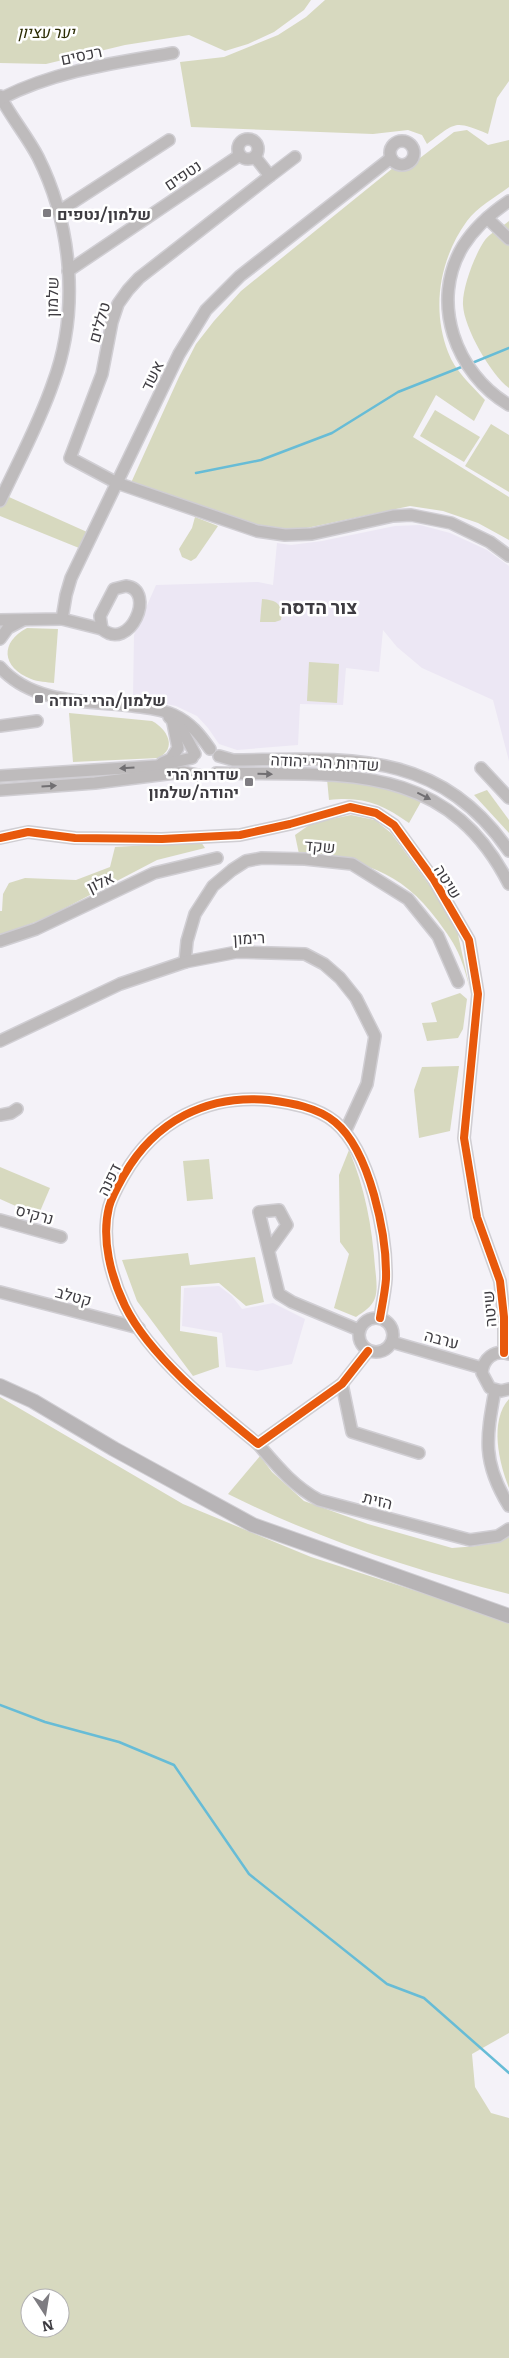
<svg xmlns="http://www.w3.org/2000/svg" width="509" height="2358" viewBox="0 0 509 2358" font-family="Literata,Heebo,serif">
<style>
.education{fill:#ece7f4}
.green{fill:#d7d9bf;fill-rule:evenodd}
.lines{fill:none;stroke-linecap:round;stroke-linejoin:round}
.stream{stroke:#67bcd6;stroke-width:2.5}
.minor-casing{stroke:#d0ced3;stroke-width:14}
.major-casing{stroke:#d0ced3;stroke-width:16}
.minor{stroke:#bebbbc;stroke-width:11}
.major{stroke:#b7b4b6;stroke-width:14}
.cycleway-casing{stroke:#fff;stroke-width:11}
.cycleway{stroke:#e8590c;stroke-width:8}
.oneway{fill:#716f72}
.poi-dot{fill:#7e7c81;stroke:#fff;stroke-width:2}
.labels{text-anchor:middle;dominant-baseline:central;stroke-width:5;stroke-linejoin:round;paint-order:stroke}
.park-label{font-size:16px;font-style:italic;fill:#2d2e06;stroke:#fff}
.street-label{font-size:16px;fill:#3e3c41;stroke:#fff}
.poi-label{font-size:16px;font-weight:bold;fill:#3e3c41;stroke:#fff;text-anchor:start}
.quarter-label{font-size:19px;font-weight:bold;fill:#3e3c41;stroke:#fff}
</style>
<rect width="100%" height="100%" fill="#f4f2f8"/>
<!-- education -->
<g class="education">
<path d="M 420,525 L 450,533 L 487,550 L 509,566 L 509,761 L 493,700 L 422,668 L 397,647 L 383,630 L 379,672 L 346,668 L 343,705 L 300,704 L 298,745 L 237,750 L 219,744 L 208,728 L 197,716 L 176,706 L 133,697 L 134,635 L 156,585 L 258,582 L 273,585 L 277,543 L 291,545 L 322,541 L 395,526 Z"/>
<path d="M 219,1286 L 232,1296 L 242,1309 L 273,1303 L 305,1319 L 292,1364 L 257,1371 L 226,1367 L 222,1333 L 182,1326 L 184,1288 Z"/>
</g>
<!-- green -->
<g class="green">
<path d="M 0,0 L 311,0 L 304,10 L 274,32 L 248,44 L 225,51 L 189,35 L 125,45 L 46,64 L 0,63 Z"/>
<path d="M 325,0 L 509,0 L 509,81 L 497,98 L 488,134 C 453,120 457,122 427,144 L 422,135 L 408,130 L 373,134 L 191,127 L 180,62 L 224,57 L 278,35 L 306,17 Z"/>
<path d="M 467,130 L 488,145 L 509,140 L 509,187 C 496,197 477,207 467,221 C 440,258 431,308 448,352 C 455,371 471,385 485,400 L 474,421 L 436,395 L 413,437 L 509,497 L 509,540 L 478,523 L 443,511 L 410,506 L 302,529 L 255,528 L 130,485 L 179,377 L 196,344 L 214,321 L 241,291 L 393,168 L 403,171 L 454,132 Z"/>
<path d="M 509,221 L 509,388 C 491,375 464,328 463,305 C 462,288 475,254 485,240 C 490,233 502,227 509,221 Z"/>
<path d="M 435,410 L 480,437 L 464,462 L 420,436 Z"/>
<path d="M 491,424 L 509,435 L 509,492 L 465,466 Z"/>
<path d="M 0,493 L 87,532 L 79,548 L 0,516 Z"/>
<path d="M 195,517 L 218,526 L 196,558 L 191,561 L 182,557 L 179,549 L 192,528 Z"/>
<path d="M 262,599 C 276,600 284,604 281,620 L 275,622 L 260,622 Z"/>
<path d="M 27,628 L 58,629 L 54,683 C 47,682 38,682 31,679 C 1,667 0,642 27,628 Z"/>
<path d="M 309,662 L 339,664 L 337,703 L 307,701 Z"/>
<path d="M 69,713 L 152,721 C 167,729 178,748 158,758 L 73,762 Z"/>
<path d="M 327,779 L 364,781 L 422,800 L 409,823 C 382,804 363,796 329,800 Z"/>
<path d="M 487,790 L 509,820 L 509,833 L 474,795 Z"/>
<path d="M 351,815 L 375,820 L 391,833 L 447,909 L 457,930 L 471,994 C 468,982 465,969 460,957 C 455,944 446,932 438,921 C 401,870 359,859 299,854 L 295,835 L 312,823 Z"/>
<path d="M 201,842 L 205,848 L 157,860 L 46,918 L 0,935 L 0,911 L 2,911 L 3,894 L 9,883 L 25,878 L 76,880 L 110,867 L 115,847 Z"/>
<path d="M 460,993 L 467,999 L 463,1029 L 458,1038 L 427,1041 L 422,1023 L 437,1022 L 431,1003 Z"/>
<path d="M 459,1066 L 450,1131 L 419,1138 L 414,1090 L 422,1067 Z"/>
<path d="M 349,1150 C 365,1188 372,1226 375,1267 C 376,1276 378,1290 375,1298 C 372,1307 363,1312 356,1317 L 334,1308 L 349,1254 L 340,1242 L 339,1175 Z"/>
<path d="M 209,1159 L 213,1199 L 187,1201 L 183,1161 Z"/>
<path d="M 0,1167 L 50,1188 L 38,1216 L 0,1199 Z"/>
<path d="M 188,1253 L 190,1265 L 255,1257 L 264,1302 L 246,1306 L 219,1283 L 181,1286 L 180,1331 L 217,1337 L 219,1367 L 193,1376 L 137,1301 L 122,1260 Z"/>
<path d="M 0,1397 L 183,1504 L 311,1557 L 509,1621 L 509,2033 L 472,2054 L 475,2087 L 491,2113 L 509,2118 L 509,2358 L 0,2358 ZM 30,2298 L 60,2298 L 60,2328 L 30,2328 Z"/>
<path d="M 509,1399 L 509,1488 C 499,1463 489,1421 509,1399 Z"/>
<path d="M 260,1456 L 272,1472 L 304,1501 L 368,1524 L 452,1548 L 477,1546 L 509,1537 L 509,1594 C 413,1570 316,1538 228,1494 Z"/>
</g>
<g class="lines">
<!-- stream -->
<g class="stream">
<path d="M 472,363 L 509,348"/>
<path d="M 196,473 L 261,460 L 332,433 L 398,392 L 464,366"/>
<path d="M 0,1705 L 45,1722 L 119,1742 L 174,1765 L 249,1874 L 387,1984 L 424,1998 L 509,2073"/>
</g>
<defs>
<g id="minor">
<path d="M 0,96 C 11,117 27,136 38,157 C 72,225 80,311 53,383 C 39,424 18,462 0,501"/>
<path d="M 0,99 C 54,71 114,63 173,53"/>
<circle cx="248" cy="149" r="10"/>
<circle cx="402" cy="153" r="12"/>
<path d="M 255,157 L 270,176 L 139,278 L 128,290 L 118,304 L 112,322 L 102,374 L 70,458 L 117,483 L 257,531 L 285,535 L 312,534 L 393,516 L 411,515 L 451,523 L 490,542 L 509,556"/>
<path d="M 270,176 L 295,157"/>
<path d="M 509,201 C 491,213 475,227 463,246 C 429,302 456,374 509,405"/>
<path d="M 58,212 L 169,140"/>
<path d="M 487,218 L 509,239"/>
<path d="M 68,271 L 240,155"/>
<path d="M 126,586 C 157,590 130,653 102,629 L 100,616 L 114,589 Z"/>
<path d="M 62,619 L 102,629"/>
<path d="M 0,620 L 62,619 L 66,595 L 71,578 L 179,354 L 206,310 L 240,276 L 391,158"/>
<path d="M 0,639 L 8,628 L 23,620"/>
<path d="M 0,667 C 32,704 89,701 133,706 C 146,708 162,709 174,715 C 191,723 200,735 210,749"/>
<path d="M 169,717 L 181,728 L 195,754"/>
<path d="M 0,726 L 37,721"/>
<path d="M 219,756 L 233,760 C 345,759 437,747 509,851"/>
<path d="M 162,763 L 171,759 L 178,748 L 173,723"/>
<path d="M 481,768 L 509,798"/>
<path d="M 216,773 C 336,776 445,758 509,884"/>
<path d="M 0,776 L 157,766 L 192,758"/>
<path d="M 0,790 L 95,783 L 183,772 L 198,775"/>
<path d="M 0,838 L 28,832 L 75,838 L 162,839 L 240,835 L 290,824 L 350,807 L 376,813 L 394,825 L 434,880 L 469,940 L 478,994 L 464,1138 L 477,1217 L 500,1281 L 504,1317 L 504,1353"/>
<path d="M 0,941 L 36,929 L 154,873 L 217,858"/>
<path d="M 185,962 L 187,941 L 195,914 L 213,886 L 232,870 L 246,861 L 262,858 L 305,859 L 352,864 L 408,899 L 438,936 L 458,982"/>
<path d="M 0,1041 L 120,984 L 185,962 L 237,952 L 305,954 L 324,964 L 340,978 L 356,998 L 375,1036 L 367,1084 L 345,1132"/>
<path d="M 0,1115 L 11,1113 L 17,1109"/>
<path d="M 0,1220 L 61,1237"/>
<path d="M 269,1250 L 287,1225 L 279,1210 L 259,1212 L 279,1294 L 292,1302 L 359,1330"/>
<path d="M 0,1292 L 139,1328"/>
<circle cx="376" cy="1335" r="17"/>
<path d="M 392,1342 L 482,1368"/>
<path d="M 368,1351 L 342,1384 L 258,1444 C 215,1409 150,1357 125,1306 C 111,1277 101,1239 109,1207 C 112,1196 119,1184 124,1175 C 155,1121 207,1094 269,1100 C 291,1103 317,1107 335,1122 C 370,1151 387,1235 386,1279 C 385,1292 382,1306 380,1318"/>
<path d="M 509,1354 C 494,1349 483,1359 482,1373 L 490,1388 L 501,1391 L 509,1389"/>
<path d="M 342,1384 L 352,1432 L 419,1453"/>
<path d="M 495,1390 C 486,1439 482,1462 509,1506"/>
<path d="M 258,1444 C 277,1466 293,1486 319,1500 L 470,1540 L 498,1536 L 509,1529"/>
</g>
<path id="major" d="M 0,1386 L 33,1401 L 114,1449 L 253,1525 L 509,1616"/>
</defs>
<!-- minor casing -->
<use href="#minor" class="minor-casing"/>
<!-- major casing -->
<use href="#major" class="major-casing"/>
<!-- minor -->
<use href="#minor" class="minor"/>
<!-- major -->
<use href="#major" class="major"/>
<defs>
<g id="cycleway">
<path d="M 0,838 L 28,832 L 75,838 L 162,839 L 240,835 L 290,824 L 350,807 L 376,813 L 394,825 L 434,880 L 469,940 L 478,994 L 464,1138 L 477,1217 L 500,1281 L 504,1317 L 504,1353"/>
<path d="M 368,1351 L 342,1384 L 258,1444 C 215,1409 150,1357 125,1306 C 111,1277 101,1239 109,1207 C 112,1196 119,1184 124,1175 C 155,1121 207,1094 269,1100 C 291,1103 317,1107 335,1122 C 370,1151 387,1235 386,1279 C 385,1292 382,1306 380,1318"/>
</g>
</defs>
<!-- cycleway casing -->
<use href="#cycleway" class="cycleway-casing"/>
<!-- cycleway -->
<use href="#cycleway" class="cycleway"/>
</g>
<!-- one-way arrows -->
<defs><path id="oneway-solid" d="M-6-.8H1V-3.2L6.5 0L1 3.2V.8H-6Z" transform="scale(1.25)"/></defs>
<g class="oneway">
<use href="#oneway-solid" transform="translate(127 768) rotate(176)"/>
<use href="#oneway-solid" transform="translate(265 774) rotate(2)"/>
<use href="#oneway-solid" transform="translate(49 786) rotate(-4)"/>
<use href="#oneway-solid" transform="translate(424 796) rotate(27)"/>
</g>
<!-- markers -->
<g class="poi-dot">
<rect x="42" y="208" width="10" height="10" rx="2.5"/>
<rect x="34" y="694" width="10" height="10" rx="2.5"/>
<rect x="244" y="777" width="10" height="10" rx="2.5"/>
</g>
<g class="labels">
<!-- park labels -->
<g class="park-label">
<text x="46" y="31">יער עציון</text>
</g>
<!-- street labels -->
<g class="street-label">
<text transform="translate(81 54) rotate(-12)">רכסים</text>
<text transform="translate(182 174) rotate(-34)">נטפים</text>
<text transform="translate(51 297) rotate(-89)">שלמון</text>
<text transform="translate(98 322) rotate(-74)">טללים</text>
<text transform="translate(151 375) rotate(-64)">אשד</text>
<text transform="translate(325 761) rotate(3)">שדרות הרי יהודה</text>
<text transform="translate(320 845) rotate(5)">שקד</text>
<text transform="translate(100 881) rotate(-25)">אלון</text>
<text transform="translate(449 881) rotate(58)">שיטה</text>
<text transform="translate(249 937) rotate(-3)">רימון</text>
<text transform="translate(108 1179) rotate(-64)">דפנה</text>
<text transform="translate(35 1213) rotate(15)">נרקיס</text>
<text transform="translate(74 1295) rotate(15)">קטלב</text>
<text transform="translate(488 1309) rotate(-95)">שיטה</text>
<text transform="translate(442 1338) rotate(15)">ערבה</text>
<text transform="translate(378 1499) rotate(14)">הזית</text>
</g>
<!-- poi labels -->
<g class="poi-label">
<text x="57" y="213">שלמון/נטפים</text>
<text x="49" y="699">שלמון/הרי יהודה</text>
<text x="239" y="773" text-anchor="end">שדרות הרי<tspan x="239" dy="18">יהודה/שלמון</tspan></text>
</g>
<!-- quarter labels -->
<g class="quarter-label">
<text x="319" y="606">צור הדסה</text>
</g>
</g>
<!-- north arrow -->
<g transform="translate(45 2313) rotate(168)"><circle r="24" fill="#ffffff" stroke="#b2b1b3"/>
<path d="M0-4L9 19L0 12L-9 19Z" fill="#7e7c81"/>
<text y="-8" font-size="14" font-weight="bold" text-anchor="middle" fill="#3e3c41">N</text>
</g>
</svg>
